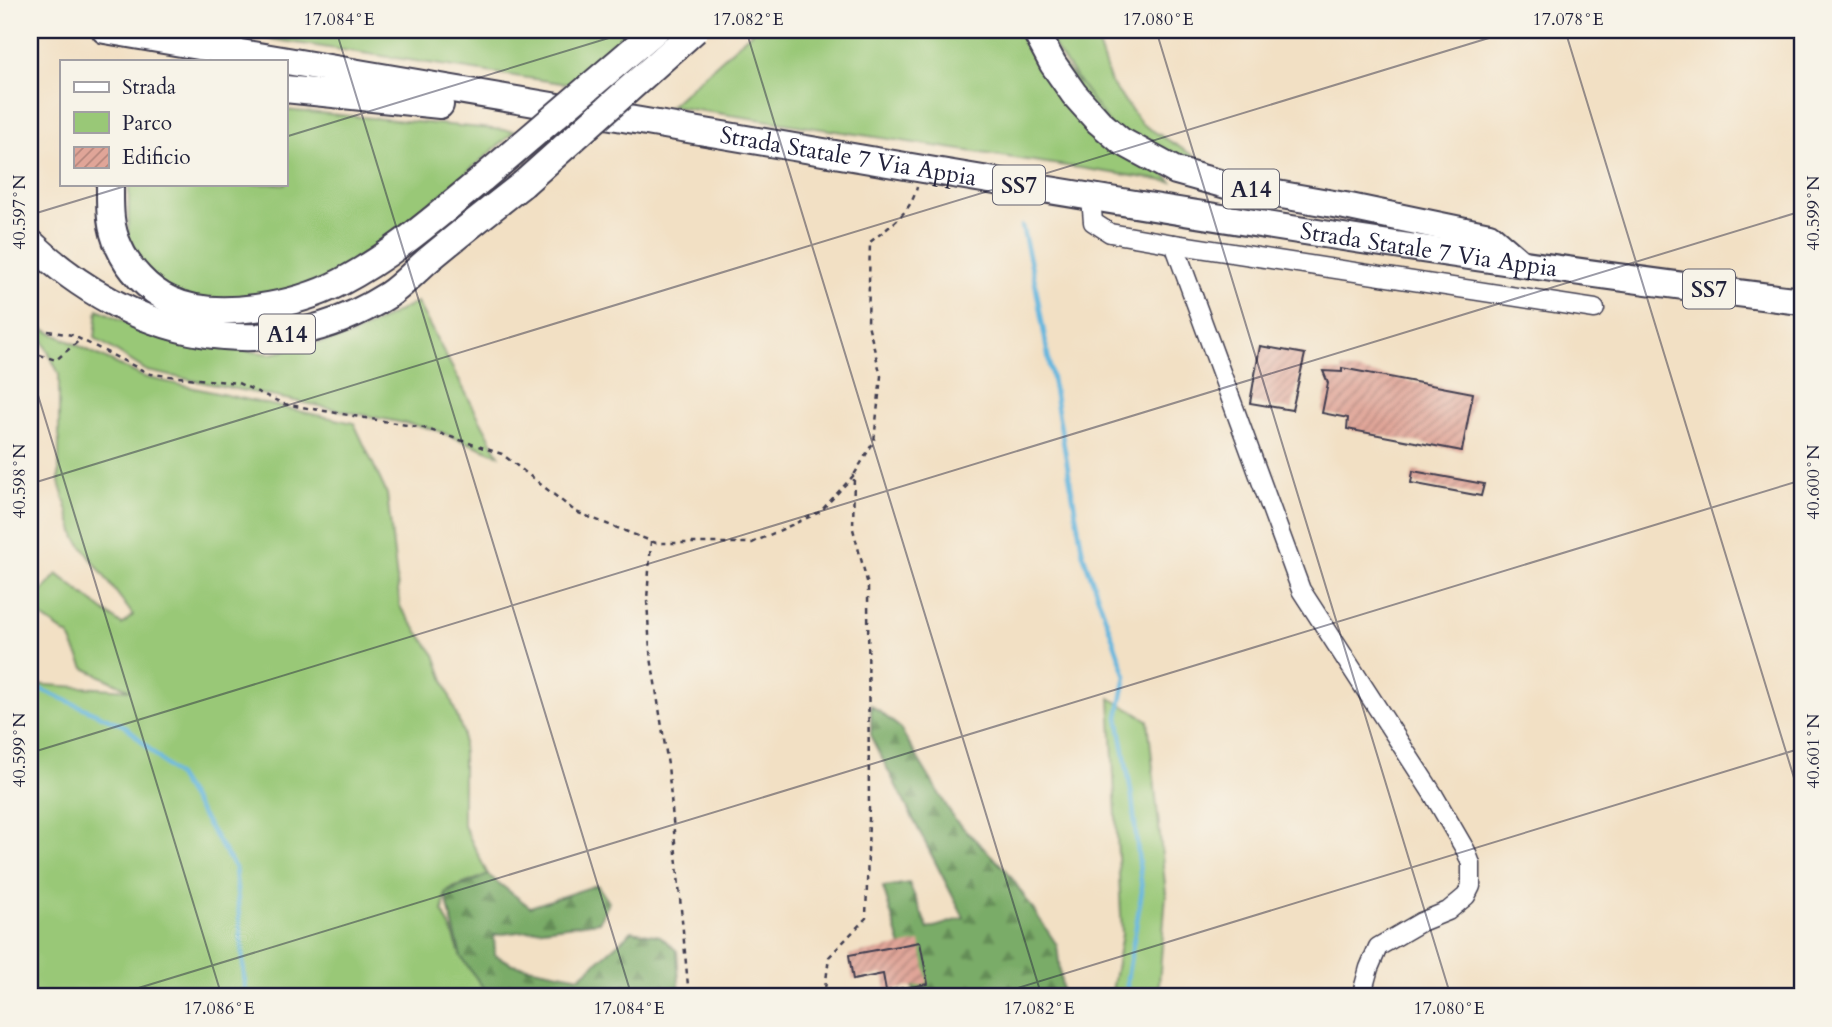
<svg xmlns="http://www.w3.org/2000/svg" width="1832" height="1027" viewBox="0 0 1832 1027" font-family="Cardo,serif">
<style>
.green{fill:#99c877;stroke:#5e7559;stroke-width:2}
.forest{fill:url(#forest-firs);stroke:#4e6752;stroke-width:2}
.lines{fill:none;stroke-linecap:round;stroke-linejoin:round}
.stream{stroke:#63b6de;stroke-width:4.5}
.building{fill:url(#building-hatch)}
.minor-casing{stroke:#413e50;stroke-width:21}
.highway-casing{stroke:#413e50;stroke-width:30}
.path{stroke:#413e50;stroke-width:2.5;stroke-dasharray:5 5;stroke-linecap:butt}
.minor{stroke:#fff;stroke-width:18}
.highway{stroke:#fff;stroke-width:26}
.highway-bridge-casing{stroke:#413e50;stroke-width:30;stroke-linecap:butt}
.highway-bridge{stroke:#fff;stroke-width:26}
.ticks{fill:none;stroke:#22223b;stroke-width:2;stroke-opacity:0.45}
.labels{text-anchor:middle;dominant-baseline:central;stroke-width:6;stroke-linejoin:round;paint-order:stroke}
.shield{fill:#f7f3e8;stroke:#62616f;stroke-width:2}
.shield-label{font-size:23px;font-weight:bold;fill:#22223b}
.street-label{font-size:24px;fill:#22223b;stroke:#f7f3e8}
.neatline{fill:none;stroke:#22223b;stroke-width:2.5}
.ticks-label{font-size:18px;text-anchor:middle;fill:#22223b}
</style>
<defs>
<pattern id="forest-firs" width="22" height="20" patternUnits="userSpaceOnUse" patternTransform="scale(1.75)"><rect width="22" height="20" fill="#7aac68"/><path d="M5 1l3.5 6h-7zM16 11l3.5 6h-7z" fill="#648c57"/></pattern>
<pattern id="building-hatch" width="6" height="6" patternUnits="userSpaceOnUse" patternTransform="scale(1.75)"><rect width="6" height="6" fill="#e0a598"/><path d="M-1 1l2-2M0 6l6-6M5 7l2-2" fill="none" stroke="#b5867d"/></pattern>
</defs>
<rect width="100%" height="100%" fill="#f7f3e8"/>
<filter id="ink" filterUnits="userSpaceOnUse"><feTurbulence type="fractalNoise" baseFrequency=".0143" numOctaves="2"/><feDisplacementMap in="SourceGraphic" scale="14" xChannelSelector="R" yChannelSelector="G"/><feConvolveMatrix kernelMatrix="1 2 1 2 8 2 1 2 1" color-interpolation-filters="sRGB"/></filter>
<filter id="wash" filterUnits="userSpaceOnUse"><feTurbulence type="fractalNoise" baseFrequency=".00686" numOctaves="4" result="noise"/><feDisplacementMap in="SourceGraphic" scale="28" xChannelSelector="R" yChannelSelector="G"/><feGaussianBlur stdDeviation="1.57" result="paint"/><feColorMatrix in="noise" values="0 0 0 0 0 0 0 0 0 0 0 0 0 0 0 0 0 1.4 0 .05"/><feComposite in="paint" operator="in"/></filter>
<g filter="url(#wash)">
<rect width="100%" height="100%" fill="#f2e0c4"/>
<!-- green -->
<g class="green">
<path d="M 210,30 L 638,30 L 574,85 Z"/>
<path d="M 754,30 L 1029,30 L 1172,182 L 670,106 Z"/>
<path d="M 1042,30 L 1093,30 L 1111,83 L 1142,124 L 1202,161 L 1209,181 L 1120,139 Z"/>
<path d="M 285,110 L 515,131 L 376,251 L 319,287 L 234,312 L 179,302 L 138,266 L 128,243 L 129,184 L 285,184 Z"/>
<path d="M 417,302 L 499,455 L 433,429 L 147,371 L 95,338 L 98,309 L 163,339 L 270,354 L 350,336 Z"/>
<path d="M 35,325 L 144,377 L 354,423 L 387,494 L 400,607 L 435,655 L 463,733 L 463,824 L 488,875 L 450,889 L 445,893 L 443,912 L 452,931 L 461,957 L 490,997 L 30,997 L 30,684 L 130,690 L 84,668 L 69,636 L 30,609 L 30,606 L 57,574 L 122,625 L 133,615 L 76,538 L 59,482 L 59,374 Z"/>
<path d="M 1110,698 L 1148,720 L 1166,894 L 1158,997 L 1111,997 L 1122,934 Z"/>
</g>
<!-- forest -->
<g class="forest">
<path d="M 871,705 L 899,727 L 955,820 L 1007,871 L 1057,945 L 1063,997 L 916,997 L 883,887 L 909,883 L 928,929 L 964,918 L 871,737 Z"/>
<path d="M 488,875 L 530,907 L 597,885 L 609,902 L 599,922 L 494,935 L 495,955 L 512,964 L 580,977 L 632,931 L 660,936 L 677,951 L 680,997 L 490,997 L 461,957 L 445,893 Z"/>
</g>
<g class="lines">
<!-- stream -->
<g class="stream">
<path d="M 1022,226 L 1035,282 L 1083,554 L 1126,676 L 1118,717 L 1132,797 L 1142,891 L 1127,979 L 1127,997"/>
<path d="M 30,675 L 40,689 L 127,727 L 177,776 L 235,868 L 246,997"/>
</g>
</g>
<g id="blocks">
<!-- building -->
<g class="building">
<path d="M 1260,346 L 1305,354 L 1292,410 L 1250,403 Z"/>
<path d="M 1342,368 L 1473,393 L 1462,451 L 1347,429 L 1348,418 L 1322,413 L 1328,383 L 1323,371 L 1342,372 Z"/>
<path d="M 1413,471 L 1484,484 L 1481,496 L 1411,483 Z"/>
<path d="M 920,942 L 928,984 L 886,991 L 883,974 L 853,980 L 849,955 Z"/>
</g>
</g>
</g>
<g filter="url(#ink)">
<use href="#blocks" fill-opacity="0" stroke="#413e50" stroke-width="2"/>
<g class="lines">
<defs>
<g id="minor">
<path d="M 1091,198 L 1093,222 L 1110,233 L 1174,244 L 1301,590 L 1433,794 L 1466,851 L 1471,864 L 1471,886 L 1466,896 L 1448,911 L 1421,922 L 1378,947 L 1369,968 L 1361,997"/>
<path d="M 1174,244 L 1595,309"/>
</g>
<g id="highway">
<path id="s1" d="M 105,30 C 377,77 650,122 923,169 C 1215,218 1508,265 1802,301"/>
<path d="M 1035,30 L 1053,64 L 1074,94 L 1099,122 L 1121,141 L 1176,171 L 1230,186 L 1345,206 L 1489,236 L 1519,262"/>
<path d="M 285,89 L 440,105"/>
<path d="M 110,184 C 110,205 109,227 119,247 C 128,268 148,290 170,300 C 216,322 297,305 341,282 C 393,255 438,215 483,178"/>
<path d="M 30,242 C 129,337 267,372 388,295 C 402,286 415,271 428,260 C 459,234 491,209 523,184"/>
</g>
</defs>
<!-- minor casing -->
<use href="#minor" class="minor-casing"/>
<!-- highway casing -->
<use href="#highway" class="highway-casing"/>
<!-- path -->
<g class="path">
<path d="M 48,331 L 72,335 L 150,374 L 238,383 L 284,404 L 424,428 L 502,454 L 576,512 L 656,543 L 752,543 L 820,512 L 854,475"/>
<path d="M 30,352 L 56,360 L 81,339"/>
<path d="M 651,541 L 647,600 L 650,651 L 668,765 L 689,997"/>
<path d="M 824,997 L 829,957 L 866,918 L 869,819 L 868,585 L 853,529 L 854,475 L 874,441 L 881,376 L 868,324 L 870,242 C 889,227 911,213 917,187"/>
</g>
<!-- minor -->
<use href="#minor" class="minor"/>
<!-- highway -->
<use href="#highway" class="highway"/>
<defs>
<g id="highway-bridge">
<path d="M 483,178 L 656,30"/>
<path d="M 523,184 L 695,30"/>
</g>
</defs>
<!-- highway-bridge casing -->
<use href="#highway-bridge" class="highway-bridge-casing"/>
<!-- highway-bridge -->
<use href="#highway-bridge" class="highway-bridge"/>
</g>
</g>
<!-- ticks -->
<path class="ticks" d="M 336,30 L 632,997M 746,30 L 1042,997M 1156,30 L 1451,997M 1565,30 L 1802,804M 285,137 L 635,30M 30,215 L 132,184M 30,369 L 222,997M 30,484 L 1515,30M 30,753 L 1802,211M 109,997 L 1802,480M 988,997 L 1802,748"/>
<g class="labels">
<!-- shield labels -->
<g class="shield">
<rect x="993" y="165.5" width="52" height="39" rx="5"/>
<rect x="1223" y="169.5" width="56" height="39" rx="5"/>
<rect x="1683" y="269.5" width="52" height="39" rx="5"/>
<rect x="259" y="314.5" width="56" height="39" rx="5"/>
</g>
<g class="shield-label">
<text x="1019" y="185">SS7</text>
<text x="1251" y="189">A14</text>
<text x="1709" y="289">SS7</text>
<text x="287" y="334">A14</text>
</g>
<!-- street labels -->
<g class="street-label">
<text stroke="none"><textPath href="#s1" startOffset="754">Strada Statale 7 Via Appia</textPath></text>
<text stroke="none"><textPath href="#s1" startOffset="1342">Strada Statale 7 Via Appia</textPath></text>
</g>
</g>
<!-- margin -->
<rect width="1832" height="1027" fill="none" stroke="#f7f3e8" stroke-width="77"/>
<!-- legend -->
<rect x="60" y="60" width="228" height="126" fill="#f7f3e8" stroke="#a29fa3" stroke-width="2"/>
<rect x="74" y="82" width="35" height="10" fill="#ffffff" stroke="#a29fa3" stroke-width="2"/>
<text x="122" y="94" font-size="21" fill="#22223b">Strada</text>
<rect x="74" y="112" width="35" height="21" fill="#99c877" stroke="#a29fa3" stroke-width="2"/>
<text x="122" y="130" font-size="21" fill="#22223b">Parco</text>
<rect x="74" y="147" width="35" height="21" fill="url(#building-hatch)" stroke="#a29fa3" stroke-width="2"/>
<text x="122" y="164" font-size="21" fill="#22223b">Edificio</text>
<rect x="38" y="38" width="1756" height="950" class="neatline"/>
<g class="ticks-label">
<text x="339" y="25">17.084°E</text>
<text x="748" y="25">17.082°E</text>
<text x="1158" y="25">17.080°E</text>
<text x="1568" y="25">17.078°E</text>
<text transform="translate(19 212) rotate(-90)" y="6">40.597°N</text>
<text transform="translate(1813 213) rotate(-90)" y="6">40.599°N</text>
<text transform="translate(19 481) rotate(-90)" y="6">40.598°N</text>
<text transform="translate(1813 482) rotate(-90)" y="6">40.600°N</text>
<text transform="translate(19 750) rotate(-90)" y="6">40.599°N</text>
<text transform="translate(1813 751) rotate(-90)" y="6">40.601°N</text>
<text x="219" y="1014">17.086°E</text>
<text x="629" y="1014">17.084°E</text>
<text x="1039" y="1014">17.082°E</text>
<text x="1449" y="1014">17.080°E</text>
</g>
</svg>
